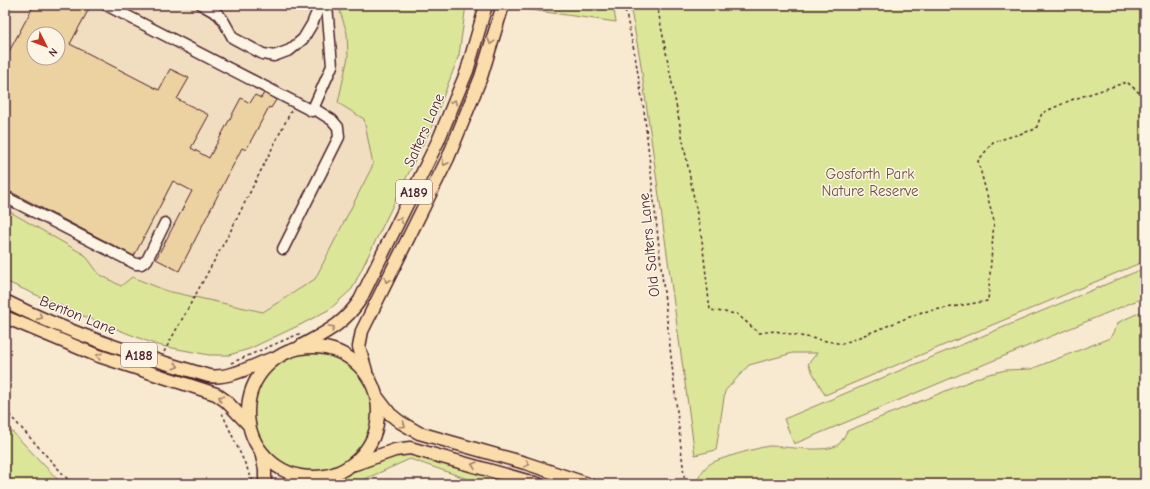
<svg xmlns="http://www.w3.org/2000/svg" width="1150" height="489" viewBox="0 0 1150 489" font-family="'Comic Neue',sans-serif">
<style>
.built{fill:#f1dec0;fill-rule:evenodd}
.green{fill:#dbe699;stroke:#928262}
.building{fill:#ecd1a1;stroke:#4a1f2b;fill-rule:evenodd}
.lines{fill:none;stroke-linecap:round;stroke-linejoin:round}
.minor-casing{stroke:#4a1f2b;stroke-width:13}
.major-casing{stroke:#4a1f2b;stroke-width:15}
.path{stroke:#4a1f2b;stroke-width:1.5;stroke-dasharray:3 3;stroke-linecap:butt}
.minor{stroke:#fcf5e5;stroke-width:10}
.major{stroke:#fbddab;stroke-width:12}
.oneway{stroke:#a27e6b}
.labels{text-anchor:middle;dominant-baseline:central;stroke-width:3;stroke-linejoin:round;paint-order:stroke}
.shield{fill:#fcf5e5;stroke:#7f5f63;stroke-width:1}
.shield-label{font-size:14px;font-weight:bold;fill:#4a1f2b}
.street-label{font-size:15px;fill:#4a1f2b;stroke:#fcf5e5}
.park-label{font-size:15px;fill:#6e5146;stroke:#fcf5e5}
</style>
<rect width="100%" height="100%" fill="#f7ead1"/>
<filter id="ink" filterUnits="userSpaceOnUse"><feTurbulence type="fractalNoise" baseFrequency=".025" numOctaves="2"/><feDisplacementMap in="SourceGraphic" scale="8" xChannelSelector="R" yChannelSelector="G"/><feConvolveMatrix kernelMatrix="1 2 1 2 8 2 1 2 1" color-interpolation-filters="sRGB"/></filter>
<g filter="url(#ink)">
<!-- built -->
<path class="built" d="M 5,5 L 338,5 L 347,33 L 348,57 L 338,103 L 364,119 L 373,165 L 314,279 L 263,312 L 167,291 L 132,277 L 121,286 L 99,274 L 85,255 L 5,209 ZM 34,34 L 58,34 L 58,58 L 34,58 Z"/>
<!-- green -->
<g class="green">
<path d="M 338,5 L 466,5 L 459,55 L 431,129 L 415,160 L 352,289 L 330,309 L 302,324 L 249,349 L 229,355 L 209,355 L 157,345 L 81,315 L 5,281 L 5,209 L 85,255 L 99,274 L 121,286 L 132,277 L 167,291 L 263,312 L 315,279 L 373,165 L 364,119 L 338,103 L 348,57 L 347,33 Z"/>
<path d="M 525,5 L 613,5 L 616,22 L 524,9 Z"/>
<path d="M 630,5 L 1145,5 L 1145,261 L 825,395 L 808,364 L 817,353 L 793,353 L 749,365 L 725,391 L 716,450 L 695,455 L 640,59 Z"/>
<path d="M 1145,268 L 1145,297 L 794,444 L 784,419 Z"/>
<path d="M 1145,310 L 1145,484 L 696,484 C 699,477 703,468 710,464 C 716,459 761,447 769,446 C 784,446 828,454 839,444 C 842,441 845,435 847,431 L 985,375 L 1006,370 L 1031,369 L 1110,338 L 1119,322 Z"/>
<circle cx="313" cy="412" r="60"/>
<path d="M 5,424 L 62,484 L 5,484 Z"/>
<path d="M 413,452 L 515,484 L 482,484 L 410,459 L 354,484 L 326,484 L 386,457 Z"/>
</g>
<!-- building -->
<path class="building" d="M 34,5 L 91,5 L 70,44 L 159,90 L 170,69 L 189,78 L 177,99 L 209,115 L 191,148 L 209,158 L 241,98 L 250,103 L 255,95 L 261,98 L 264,93 L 276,100 L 271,108 L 269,107 L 246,150 L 242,148 L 179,271 L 156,259 L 192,191 L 173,181 L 134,256 L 5,189 L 5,59 ZM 34,34 L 58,34 L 58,58 L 34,58 Z"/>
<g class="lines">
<defs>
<g id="minor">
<path d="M 106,5 L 312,111 L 332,66 L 327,5"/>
<path d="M 202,5 L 218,14 L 223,20 L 233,38 L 263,54 L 274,56 L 290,50 L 303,39 L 312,24 L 320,5"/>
<path d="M 5,197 L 136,264 L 141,264 L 147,260 L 165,223"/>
<path d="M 283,249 L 339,137 L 338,127 L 332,120 L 313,108"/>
</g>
<g id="major">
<path d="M 5,301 C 70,334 140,356 209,376 C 230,379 252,366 271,359"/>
<path d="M 5,317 L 96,355 L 216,394 L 226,401 L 249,425"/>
<path d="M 301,346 C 326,332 343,325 360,300 L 438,141 L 467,71 L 486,5"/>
<circle cx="313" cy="412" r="65"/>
<path d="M 366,371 L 359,347 L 362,331 L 448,158 L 481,77 L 503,5"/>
<path d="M 377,397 L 390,414 L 400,422 L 419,433 L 525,463 L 588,484"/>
<path d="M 261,452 L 265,469 L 265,484"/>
<path d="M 355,464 L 395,450 L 410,448 L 538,484"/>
</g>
</defs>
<!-- minor casing -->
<use href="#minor" class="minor-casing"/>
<!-- major casing -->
<use href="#major" class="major-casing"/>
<!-- path -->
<g class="path">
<path d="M 624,5 L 634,50 L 644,110 L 685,484"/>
<path d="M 657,5 L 702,240 L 710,310 L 737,314 L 759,333 L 775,331 L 842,344 L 922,312 L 988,301 L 994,221 L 978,161 L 993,142 L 1036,129 L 1042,113 L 1071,100 L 1127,82 L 1145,98"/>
<path d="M 164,352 L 230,232 L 291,111"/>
<path d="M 231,363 L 301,333"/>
<path d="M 5,410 L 72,484"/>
<path d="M 222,413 L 252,479 L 253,484"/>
</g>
<!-- minor -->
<use href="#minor" class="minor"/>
<!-- major -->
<use href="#major" class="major"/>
</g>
<!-- one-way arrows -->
<defs><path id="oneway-chevron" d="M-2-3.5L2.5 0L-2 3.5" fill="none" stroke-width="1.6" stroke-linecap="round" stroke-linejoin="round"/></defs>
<g class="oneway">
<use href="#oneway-chevron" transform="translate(491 42) rotate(107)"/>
<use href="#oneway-chevron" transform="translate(454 102) rotate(-68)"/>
<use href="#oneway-chevron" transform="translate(445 163) rotate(116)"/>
<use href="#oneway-chevron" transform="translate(400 220) rotate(-64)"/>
<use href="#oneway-chevron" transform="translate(387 280) rotate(116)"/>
<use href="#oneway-chevron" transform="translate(40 317) rotate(24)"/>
<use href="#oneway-chevron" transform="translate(332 328) rotate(-31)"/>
<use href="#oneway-chevron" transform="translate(99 356) rotate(-161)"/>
<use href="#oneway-chevron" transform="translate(176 366) rotate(16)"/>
<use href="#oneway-chevron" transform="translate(221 398) rotate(-146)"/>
<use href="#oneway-chevron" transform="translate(403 425) rotate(35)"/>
<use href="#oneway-chevron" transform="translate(527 464) rotate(17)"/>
<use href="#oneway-chevron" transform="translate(474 465) rotate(-164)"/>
</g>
</g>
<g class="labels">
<!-- shield labels -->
<g class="shield">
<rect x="396" y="180" width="36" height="24" rx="3"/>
<rect x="121" y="343" width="36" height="24" rx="3"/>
</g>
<g class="shield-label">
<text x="414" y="192">A189</text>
<text x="139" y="355">A188</text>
</g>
<!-- street labels -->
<g class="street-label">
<text transform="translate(424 130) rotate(-66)">Salters Lane</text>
<text transform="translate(649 245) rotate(-96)">Old Salters Lane</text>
<text transform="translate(78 315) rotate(22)">Benton Lane</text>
</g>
<!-- park labels -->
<g class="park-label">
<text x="870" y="174">Gosforth Park<tspan x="870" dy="17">Nature Reserve</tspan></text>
</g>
</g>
<!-- margin -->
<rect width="1150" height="489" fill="none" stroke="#fcf5e5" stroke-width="20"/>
<rect x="10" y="10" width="1130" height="469" fill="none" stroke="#4a1f2b" stroke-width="1.5" filter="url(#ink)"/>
<!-- north arrow -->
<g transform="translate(46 46) rotate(132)"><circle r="19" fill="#fcf5e5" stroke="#b59f9b"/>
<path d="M0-3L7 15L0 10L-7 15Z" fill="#c8321e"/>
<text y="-6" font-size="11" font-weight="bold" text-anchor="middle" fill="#4a1f2b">N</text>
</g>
</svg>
